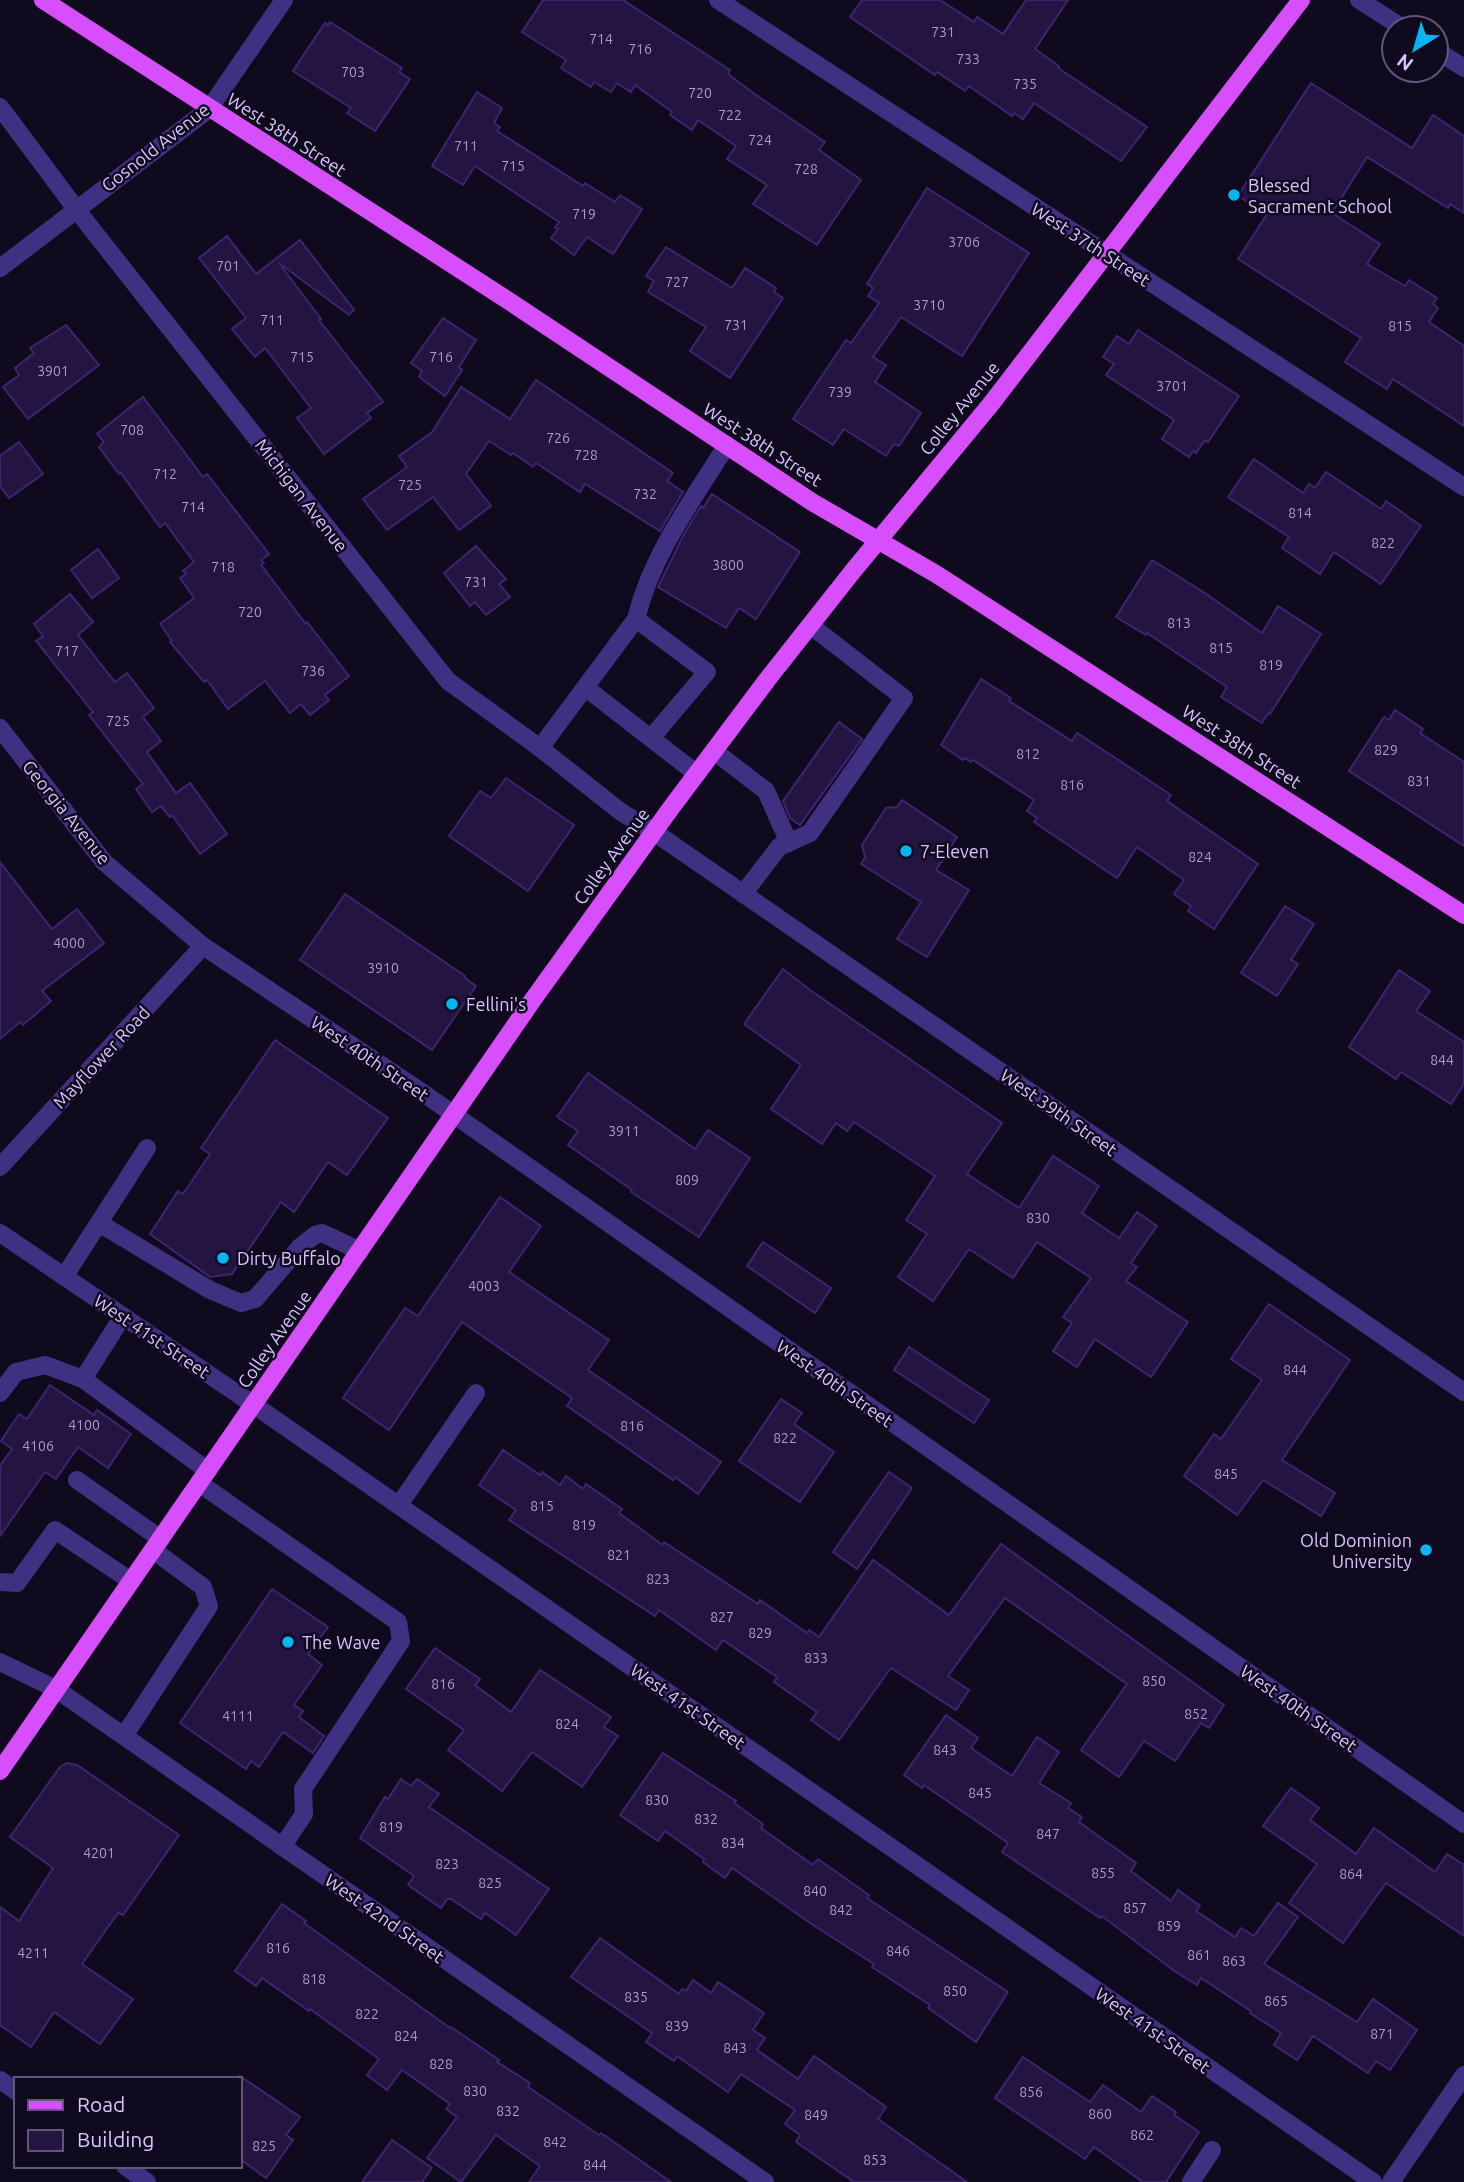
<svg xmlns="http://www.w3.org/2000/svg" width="1464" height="2182" viewBox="0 0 1464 2182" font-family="Ubuntu,sans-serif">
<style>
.building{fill:#241441;stroke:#3e246f;stroke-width:2}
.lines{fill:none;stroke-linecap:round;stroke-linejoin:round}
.minor{stroke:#403082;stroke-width:18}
.major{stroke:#d74eff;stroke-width:18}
.poi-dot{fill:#00b6f2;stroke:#100a1e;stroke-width:2.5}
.labels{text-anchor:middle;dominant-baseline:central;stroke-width:5;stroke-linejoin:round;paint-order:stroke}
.number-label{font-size:14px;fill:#aa9ad0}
.street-label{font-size:18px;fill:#d6c7ff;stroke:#100a1e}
.poi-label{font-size:18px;fill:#d6c7ff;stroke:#100a1e;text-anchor:start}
</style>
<rect width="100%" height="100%" fill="#100a1e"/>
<!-- building -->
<g class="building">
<path d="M 543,0 L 623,0 L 730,70 L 728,74 L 756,95 L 825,142 L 819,150 L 861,180 L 817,245 L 753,204 L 767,185 L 727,159 L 736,146 L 698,120 L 692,130 L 670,115 L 672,112 L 635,85 L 631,92 L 617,83 L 611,92 L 594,82 L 591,87 L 561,68 L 566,60 L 522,32 Z"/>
<path d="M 862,0 L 940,0 L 974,22 L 977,17 L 1003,34 L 1026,0 L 1068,0 L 1035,49 L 1059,66 L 1058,68 L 1147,127 L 1121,161 L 1034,103 L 1023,119 L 1014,113 L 1012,116 L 969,86 L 965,91 L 937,72 L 935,75 L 850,17 Z"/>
<path d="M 330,22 L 402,68 L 399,72 L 410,79 L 375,131 L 347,113 L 351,108 L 293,71 L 325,23 L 328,25 Z"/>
<path d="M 1311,83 L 1412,148 L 1433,115 L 1464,136 L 1464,213 L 1450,204 L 1448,208 L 1367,157 L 1332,213 L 1380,244 L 1367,264 L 1405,286 L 1409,280 L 1437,298 L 1433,304 L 1438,308 L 1429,322 L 1464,346 L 1464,426 L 1393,379 L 1387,389 L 1345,362 L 1361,338 L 1238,259 L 1267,214 L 1238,196 Z"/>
<path d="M 477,92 L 502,108 L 494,123 L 500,127 L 497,131 L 583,186 L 585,183 L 615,202 L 620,195 L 642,209 L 613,254 L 587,237 L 574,255 L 551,238 L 558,229 L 555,228 L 559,222 L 475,166 L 463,185 L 432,166 Z"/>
<path d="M 927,188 L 1029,253 L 962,356 L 901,317 L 873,357 L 886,365 L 875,382 L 921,413 L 899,446 L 894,444 L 886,456 L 844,429 L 833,445 L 793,419 L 846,340 L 851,343 L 879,303 L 868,296 L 873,288 L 867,284 Z"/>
<path d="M 227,236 L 256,274 L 300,240 L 354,310 L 349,315 L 279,263 L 321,319 L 319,320 L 383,402 L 367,413 L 371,418 L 324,454 L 297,418 L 311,408 L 265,348 L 255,357 L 232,329 L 246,318 L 199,258 Z"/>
<path d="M 666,247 L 732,288 L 745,268 L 776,288 L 774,292 L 783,298 L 730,378 L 690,351 L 706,327 L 648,292 L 654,281 L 646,276 Z"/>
<path d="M 443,318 L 476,340 L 459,367 L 462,370 L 445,396 L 419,377 L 422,371 L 411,363 Z"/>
<path d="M 66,325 L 99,365 L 28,419 L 3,387 L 19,375 L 15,368 L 34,353 L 30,348 Z"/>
<path d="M 1138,330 L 1239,396 L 1208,442 L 1205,440 L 1196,453 L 1193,451 L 1189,457 L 1162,439 L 1174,420 L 1106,375 L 1114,364 L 1103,357 L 1117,336 L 1129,344 Z"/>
<path d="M 536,380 L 673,473 L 667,481 L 683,492 L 660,531 L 585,484 L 580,492 L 536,463 L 533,467 L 513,453 L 511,455 L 489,441 L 466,474 L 491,506 L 459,530 L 433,497 L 387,530 L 363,499 L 407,467 L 399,456 L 432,432 L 461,387 L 510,419 Z"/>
<path d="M 143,397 L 203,477 L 207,474 L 269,554 L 261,560 L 264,563 L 261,565 L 305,623 L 307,622 L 349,676 L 325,695 L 329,700 L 310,715 L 301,704 L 290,713 L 265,681 L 228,709 L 207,680 L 204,682 L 170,642 L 172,641 L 160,624 L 194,598 L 180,578 L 186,574 L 183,571 L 194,562 L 165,523 L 160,527 L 121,473 L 119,474 L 99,447 L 104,442 L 97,434 Z"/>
<path d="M 19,442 L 43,474 L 9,498 L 0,486 L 0,456 Z"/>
<path d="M 1254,459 L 1303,493 L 1309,484 L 1315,488 L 1326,472 L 1381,509 L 1386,501 L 1421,526 L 1381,584 L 1334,552 L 1320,574 L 1282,548 L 1289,537 L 1228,497 Z"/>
<path d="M 712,494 L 800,552 L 756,619 L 739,608 L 726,628 L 658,587 L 684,534 L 701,506 L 703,508 Z"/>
<path d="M 476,546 L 506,579 L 499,584 L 510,597 L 486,615 L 475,602 L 470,606 L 444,573 Z"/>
<path d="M 98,549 L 119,578 L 92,598 L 71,570 Z"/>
<path d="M 1152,560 L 1205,593 L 1262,633 L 1278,606 L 1321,634 L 1270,714 L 1268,713 L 1262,723 L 1221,697 L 1227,687 L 1147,633 L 1146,635 L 1116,617 Z"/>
<path d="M 70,594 L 93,622 L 78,635 L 115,682 L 127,673 L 154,708 L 143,717 L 161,741 L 147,752 L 176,793 L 190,783 L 227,834 L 200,854 L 172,815 L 170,817 L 161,806 L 152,812 L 136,789 L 143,784 L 89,715 L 93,712 L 36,641 L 43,636 L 34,624 Z"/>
<path d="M 981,679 L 1011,698 L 1009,701 L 1072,741 L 1077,733 L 1117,759 L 1171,795 L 1167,801 L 1258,864 L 1214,929 L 1188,911 L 1191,906 L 1174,894 L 1184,880 L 1137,847 L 1117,878 L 1034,822 L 1037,818 L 1027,811 L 1034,800 L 973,760 L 971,762 L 965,758 L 963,760 L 941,745 Z"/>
<path d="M 1395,710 L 1423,729 L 1420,733 L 1464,762 L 1464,846 L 1349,771 L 1384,717 L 1389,720 Z"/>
<path d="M 839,722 L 862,739 L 800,825 L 790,818 L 783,801 Z"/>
<path d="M 506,778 L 574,825 L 528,891 L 449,836 L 480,791 L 491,798 Z"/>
<path d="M 902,800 L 957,837 L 936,870 L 969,890 L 927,957 L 897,939 L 921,902 L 861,864 L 865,857 L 862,845 L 886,808 L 897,807 Z"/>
<path d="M 0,862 L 52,929 L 77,909 L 104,943 L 42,991 L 51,1001 L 23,1025 L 20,1022 L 0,1039 Z"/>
<path d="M 345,894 L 465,976 L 465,978 L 476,986 L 432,1050 L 300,960 Z"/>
<path d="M 1285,906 L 1314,924 L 1291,960 L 1298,964 L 1277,996 L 1241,973 Z"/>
<path d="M 783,969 L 810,990 L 1002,1123 L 967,1174 L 1019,1208 L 1053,1156 L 1099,1186 L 1082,1213 L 1119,1238 L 1137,1212 L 1157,1226 L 1131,1263 L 1137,1267 L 1126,1281 L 1188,1322 L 1151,1377 L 1095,1339 L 1077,1367 L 1053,1351 L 1072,1323 L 1063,1317 L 1091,1278 L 1037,1242 L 1013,1278 L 969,1249 L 933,1301 L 898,1277 L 927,1234 L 906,1220 L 935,1176 L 854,1122 L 847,1131 L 836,1123 L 822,1144 L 771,1109 L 801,1065 L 744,1024 Z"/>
<path d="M 1399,970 L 1430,991 L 1416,1011 L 1464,1042 L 1464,1084 L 1451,1104 L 1401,1072 L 1396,1079 L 1349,1047 Z"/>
<path d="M 275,1040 L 388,1118 L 347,1175 L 328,1162 L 294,1212 L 281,1202 L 232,1274 L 210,1277 L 150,1234 L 178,1191 L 183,1194 L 210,1154 L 201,1148 Z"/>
<path d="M 588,1073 L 695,1149 L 708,1130 L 750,1158 L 699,1237 L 631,1192 L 632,1190 L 568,1145 L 578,1131 L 557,1117 Z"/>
<path d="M 500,1197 L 541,1226 L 509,1272 L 609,1340 L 588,1370 L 721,1462 L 698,1494 L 675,1477 L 673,1480 L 567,1406 L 572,1398 L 462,1322 L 389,1430 L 343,1398 L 405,1308 L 418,1316 Z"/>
<path d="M 763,1242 L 831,1288 L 815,1313 L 747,1266 Z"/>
<path d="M 1269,1304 L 1350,1360 L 1282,1460 L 1335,1493 L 1321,1516 L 1263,1480 L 1237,1515 L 1184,1476 L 1214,1434 L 1221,1439 L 1262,1380 L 1231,1359 Z"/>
<path d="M 909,1347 L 989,1400 L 974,1423 L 894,1370 Z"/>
<path d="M 50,1385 L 94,1415 L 97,1410 L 131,1434 L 108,1468 L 78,1447 L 56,1479 L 45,1472 L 0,1536 L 0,1466 L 12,1449 L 1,1441 L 19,1414 L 27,1419 Z"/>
<path d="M 781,1399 L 802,1413 L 794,1424 L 834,1452 L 800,1502 L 739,1461 Z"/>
<path d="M 503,1450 L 540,1475 L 542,1472 L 560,1485 L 566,1476 L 583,1489 L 586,1484 L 622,1509 L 619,1513 L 660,1543 L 663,1545 L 664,1542 L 758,1604 L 760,1600 L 807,1633 L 809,1630 L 819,1637 L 873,1560 L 949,1615 L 1001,1544 L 1224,1705 L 1209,1728 L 1201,1723 L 1175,1761 L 1144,1741 L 1119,1777 L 1081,1750 L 1127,1684 L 1005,1598 L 948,1676 L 969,1690 L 956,1710 L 891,1668 L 839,1740 L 811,1720 L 817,1712 L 774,1682 L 777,1677 L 723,1640 L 716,1650 L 659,1610 L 655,1616 L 509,1520 L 516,1510 L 479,1485 Z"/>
<path d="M 889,1472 L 912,1488 L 857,1569 L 833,1552 Z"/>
<path d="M 272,1589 L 328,1627 L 308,1654 L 322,1665 L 294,1705 L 303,1711 L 299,1717 L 324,1736 L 313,1753 L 283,1732 L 259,1767 L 251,1761 L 246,1769 L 180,1723 Z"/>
<path d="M 435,1648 L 480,1679 L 475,1685 L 511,1712 L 540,1670 L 611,1717 L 604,1727 L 618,1736 L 582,1787 L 532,1752 L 502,1791 L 448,1750 L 464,1730 L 406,1689 Z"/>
<path d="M 946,1715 L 978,1738 L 971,1748 L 1012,1776 L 1037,1737 L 1059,1752 L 1039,1783 L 1071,1803 L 1068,1808 L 1082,1817 L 1079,1822 L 1136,1863 L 1131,1871 L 1171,1901 L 1178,1890 L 1200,1906 L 1196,1911 L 1235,1937 L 1241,1928 L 1254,1936 L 1278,1903 L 1298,1917 L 1264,1964 L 1357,2022 L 1373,1999 L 1417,2030 L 1390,2070 L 1376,2061 L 1368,2073 L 1313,2036 L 1297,2060 L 1274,2045 L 1281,2033 L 1250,2013 L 1251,2011 L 1201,1978 L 1197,1985 L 1173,1970 L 1102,1916 L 1100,1918 L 1002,1852 L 1008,1843 L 924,1785 L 922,1788 L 904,1775 Z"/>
<path d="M 663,1753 L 736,1801 L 734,1803 L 763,1824 L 761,1828 L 813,1865 L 818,1859 L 869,1895 L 867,1898 L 1008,1992 L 976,2042 L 928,2008 L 930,2005 L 872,1967 L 874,1964 L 813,1925 L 732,1868 L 725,1878 L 703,1862 L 704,1859 L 665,1831 L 658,1841 L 620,1815 Z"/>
<path d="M 67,1763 L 77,1765 L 179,1835 L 123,1915 L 118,1913 L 82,1964 L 133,1999 L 100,2044 L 54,2012 L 31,2047 L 0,2025 L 0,1907 L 19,1921 L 53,1868 L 10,1837 L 60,1767 Z"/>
<path d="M 401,1779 L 411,1786 L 417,1779 L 439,1794 L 429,1807 L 549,1889 L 516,1935 L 485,1913 L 481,1919 L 451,1899 L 447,1899 L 441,1908 L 408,1885 L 414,1876 L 360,1838 L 385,1797 L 388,1799 Z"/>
<path d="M 1291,1788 L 1319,1808 L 1310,1820 L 1356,1854 L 1374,1828 L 1435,1872 L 1447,1854 L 1464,1865 L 1464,1936 L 1386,1883 L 1343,1943 L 1289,1903 L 1317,1864 L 1263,1826 Z"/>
<path d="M 282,1904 L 306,1921 L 304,1923 L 450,2028 L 451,2027 L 499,2060 L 497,2062 L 530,2083 L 528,2087 L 599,2135 L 601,2133 L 671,2182 L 529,2182 L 540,2166 L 496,2135 L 461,2182 L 427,2158 L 457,2117 L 446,2109 L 450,2104 L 402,2070 L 387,2090 L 367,2075 L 379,2059 L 310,2009 L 309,2011 L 262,1978 L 256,1986 L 235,1971 Z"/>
<path d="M 600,1938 L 679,1994 L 682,1989 L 686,1991 L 693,1980 L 711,1993 L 718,1982 L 764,2013 L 753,2030 L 765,2038 L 757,2050 L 798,2079 L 814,2056 L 886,2107 L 878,2119 L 967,2182 L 854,2182 L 796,2142 L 800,2135 L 785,2124 L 795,2110 L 741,2074 L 728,2092 L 677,2056 L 674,2061 L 646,2042 L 652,2033 L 571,1977 Z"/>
<path d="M 1023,2057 L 1090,2102 L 1103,2085 L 1141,2112 L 1152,2096 L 1176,2112 L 1174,2115 L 1199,2132 L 1166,2182 L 1143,2182 L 1094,2147 L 1085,2159 L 995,2098 Z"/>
<path d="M 240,2076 L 300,2117 L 286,2135 L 293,2140 L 266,2178 L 240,2159 Z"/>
<path d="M 392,2140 L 432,2168 L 422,2182 L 362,2182 Z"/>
</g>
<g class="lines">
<!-- minor -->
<g class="minor">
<path d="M 718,0 L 1464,487"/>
<path d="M 1359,0 L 1403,28"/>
<path d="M 1436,50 L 1464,68"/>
<path d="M 0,107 L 76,209 L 448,681 L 540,748 L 621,812 L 654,832 L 1464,1392"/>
<path d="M 0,268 L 209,109 L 284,0"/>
<path d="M 636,619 C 652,554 692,501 727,445"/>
<path d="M 586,688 L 697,774"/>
<path d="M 0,728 L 104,862 L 203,946 L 426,1095 L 1464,1824"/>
<path d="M 540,748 L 636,619 L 707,672 L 651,738"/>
<path d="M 714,751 L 766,791 L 789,843"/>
<path d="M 743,894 L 779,847 L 810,833 L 904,698 L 810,625"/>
<path d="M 0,1167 L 203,946"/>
<path d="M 99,1223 L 210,1290 L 241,1303 L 255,1299 L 300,1247 L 315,1235 L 322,1233 L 360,1251"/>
<path d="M 0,1233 L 254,1405 L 1373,2182"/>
<path d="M 64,1277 L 147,1148"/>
<path d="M 123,1316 L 83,1379 L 208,1471"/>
<path d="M 0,1393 L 16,1372 L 45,1365 L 83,1379"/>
<path d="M 77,1480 L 161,1539"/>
<path d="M 199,1483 L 398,1622 L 401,1641 L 303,1789 L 304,1814 L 282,1847"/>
<path d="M 399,1505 L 476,1393"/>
<path d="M 0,1582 L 17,1583 L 55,1530 L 131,1581"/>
<path d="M 0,1662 L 56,1689 L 765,2182"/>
<path d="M 124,1736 L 209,1606 L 203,1587 L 153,1550"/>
<path d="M 0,2080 L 16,2091"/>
<path d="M 125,2166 L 147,2182"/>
<path d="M 1191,2182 L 1212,2150"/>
<path d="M 1391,2182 L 1464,2075"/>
</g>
<!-- major -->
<g class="major">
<path d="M 43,0 L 512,303 L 812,502 L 936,574 L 1464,915"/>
<path d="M 0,1771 L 532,1001 L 671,808 L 767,680 L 853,571 L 991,404 L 1301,0"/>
</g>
</g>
<!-- markers -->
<g class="poi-dot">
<circle cx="1234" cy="195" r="7"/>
<circle cx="906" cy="851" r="7"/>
<circle cx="452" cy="1004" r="7"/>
<circle cx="223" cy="1258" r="7"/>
<circle cx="1426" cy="1550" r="7"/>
<circle cx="288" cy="1642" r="7"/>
</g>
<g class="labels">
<!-- number labels -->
<g class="number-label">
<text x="943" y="32">731</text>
<text x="601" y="39">714</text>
<text x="640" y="49">716</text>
<text x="968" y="59">733</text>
<text x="353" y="72">703</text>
<text x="1025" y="84">735</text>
<text x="700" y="93">720</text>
<text x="730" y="115">722</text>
<text x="760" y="140">724</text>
<text x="466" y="146">711</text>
<text x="513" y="166">715</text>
<text x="806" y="169">728</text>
<text x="584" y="214">719</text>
<text x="964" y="242">3706</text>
<text x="228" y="266">701</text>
<text x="677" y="282">727</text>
<text x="929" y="305">3710</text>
<text x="272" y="320">711</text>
<text x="736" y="325">731</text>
<text x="1400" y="326">815</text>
<text x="302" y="357">715</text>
<text x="441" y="357">716</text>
<text x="53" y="371">3901</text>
<text x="1172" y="386">3701</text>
<text x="840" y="392">739</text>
<text x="132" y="430">708</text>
<text x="558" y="438">726</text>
<text x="586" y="455">728</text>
<text x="165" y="474">712</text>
<text x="410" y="485">725</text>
<text x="645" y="494">732</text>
<text x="193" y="507">714</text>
<text x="1300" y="513">814</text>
<text x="1383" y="543">822</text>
<text x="728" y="565">3800</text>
<text x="223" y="567">718</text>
<text x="476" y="582">731</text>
<text x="250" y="612">720</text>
<text x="1179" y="623">813</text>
<text x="1221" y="648">815</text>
<text x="67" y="651">717</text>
<text x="1271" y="665">819</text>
<text x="313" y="671">736</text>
<text x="118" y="721">725</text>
<text x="1386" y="750">829</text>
<text x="1028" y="754">812</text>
<text x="1419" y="781">831</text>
<text x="1072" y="785">816</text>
<text x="1200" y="857">824</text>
<text x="69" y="943">4000</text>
<text x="383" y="968">3910</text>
<text x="1442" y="1060">844</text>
<text x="624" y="1131">3911</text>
<text x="687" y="1180">809</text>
<text x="1038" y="1218">830</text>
<text x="484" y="1286">4003</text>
<text x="1295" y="1370">844</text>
<text x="84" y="1425">4100</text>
<text x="632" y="1426">816</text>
<text x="785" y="1438">822</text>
<text x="38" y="1446">4106</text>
<text x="1226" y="1474">845</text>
<text x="542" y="1506">815</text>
<text x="584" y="1525">819</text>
<text x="619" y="1555">821</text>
<text x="658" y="1579">823</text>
<text x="722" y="1617">827</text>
<text x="760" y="1633">829</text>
<text x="816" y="1658">833</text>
<text x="1154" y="1681">850</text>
<text x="443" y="1684">816</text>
<text x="1196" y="1714">852</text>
<text x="238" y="1716">4111</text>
<text x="567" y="1724">824</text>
<text x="945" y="1750">843</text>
<text x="980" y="1793">845</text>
<text x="657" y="1800">830</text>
<text x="706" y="1819">832</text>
<text x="391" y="1827">819</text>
<text x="1048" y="1834">847</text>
<text x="733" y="1843">834</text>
<text x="99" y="1853">4201</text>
<text x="447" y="1864">823</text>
<text x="1103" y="1873">855</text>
<text x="1351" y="1874">864</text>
<text x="490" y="1883">825</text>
<text x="815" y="1891">840</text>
<text x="1135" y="1908">857</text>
<text x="841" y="1910">842</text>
<text x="1169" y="1926">859</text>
<text x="278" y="1948">816</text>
<text x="898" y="1951">846</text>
<text x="33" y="1953">4211</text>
<text x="1199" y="1955">861</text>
<text x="1234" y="1961">863</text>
<text x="314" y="1979">818</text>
<text x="955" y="1991">850</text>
<text x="636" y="1997">835</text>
<text x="1276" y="2001">865</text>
<text x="367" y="2014">822</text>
<text x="677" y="2026">839</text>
<text x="1382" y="2034">871</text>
<text x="406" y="2036">824</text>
<text x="735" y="2048">843</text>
<text x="441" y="2064">828</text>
<text x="475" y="2091">830</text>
<text x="1031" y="2092">856</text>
<text x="508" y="2111">832</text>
<text x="1100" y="2114">860</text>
<text x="816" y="2115">849</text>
<text x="1142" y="2135">862</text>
<text x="555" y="2142">842</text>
<text x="264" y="2146">825</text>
<text x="875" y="2160">853</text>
<text x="595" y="2165">844</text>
</g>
<!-- street labels -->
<g class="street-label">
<text transform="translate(287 134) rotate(33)">West 38th Street</text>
<text transform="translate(155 147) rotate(-38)">Gosnold Avenue</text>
<text transform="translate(1091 244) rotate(33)">West 37th Street</text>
<text transform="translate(959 408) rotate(-51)">Colley Avenue</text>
<text transform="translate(763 444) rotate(33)">West 38th Street</text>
<text transform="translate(302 495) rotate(52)">Michigan Avenue</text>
<text transform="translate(1242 746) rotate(33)">West 38th Street</text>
<text transform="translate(67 812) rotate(51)">Georgia Avenue</text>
<text transform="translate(611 856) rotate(-54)">Colley Avenue</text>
<text transform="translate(101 1057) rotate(-47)">Mayflower Road</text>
<text transform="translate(370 1058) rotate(34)">West 40th Street</text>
<text transform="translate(1059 1112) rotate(35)">West 39th Street</text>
<text transform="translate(152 1336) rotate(34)">West 41st Street</text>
<text transform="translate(274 1339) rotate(-55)">Colley Avenue</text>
<text transform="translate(835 1383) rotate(35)">West 40th Street</text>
<text transform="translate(688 1706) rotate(35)">West 41st Street</text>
<text transform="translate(1299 1708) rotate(35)">West 40th Street</text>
<text transform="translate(385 1918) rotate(35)">West 42nd Street</text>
<text transform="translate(1153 2030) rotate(35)">West 41st Street</text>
</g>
<!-- poi labels -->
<g class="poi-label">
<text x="1248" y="185">Blessed<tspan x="1248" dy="21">Sacrament School</tspan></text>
<text x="920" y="851">7-Eleven</text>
<text x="466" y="1004">Fellini's</text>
<text x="237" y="1258">Dirty Buffalo</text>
<text x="1412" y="1540" text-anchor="end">Old Dominion<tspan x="1412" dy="21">University</tspan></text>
<text x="302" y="1642">The Wave</text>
</g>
</g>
<!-- legend -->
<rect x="14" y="2077" width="228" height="91" fill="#100a1e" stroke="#5f5678" stroke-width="2"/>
<rect x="28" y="2100" width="35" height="10" fill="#d74eff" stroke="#5f5678" stroke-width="2"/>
<text x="77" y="2112" font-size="21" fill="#d6c7ff">Road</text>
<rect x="28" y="2130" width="35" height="21" fill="#241441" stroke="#5f5678" stroke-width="2"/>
<text x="77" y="2147" font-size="21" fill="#d6c7ff">Building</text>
<!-- north arrow -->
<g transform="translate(1415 49) rotate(217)"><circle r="33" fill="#100a1e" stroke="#5f5678" stroke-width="2"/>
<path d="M0-5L12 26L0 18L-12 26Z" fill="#00b6f2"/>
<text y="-10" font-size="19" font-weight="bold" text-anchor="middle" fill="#d6c7ff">N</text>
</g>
</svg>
